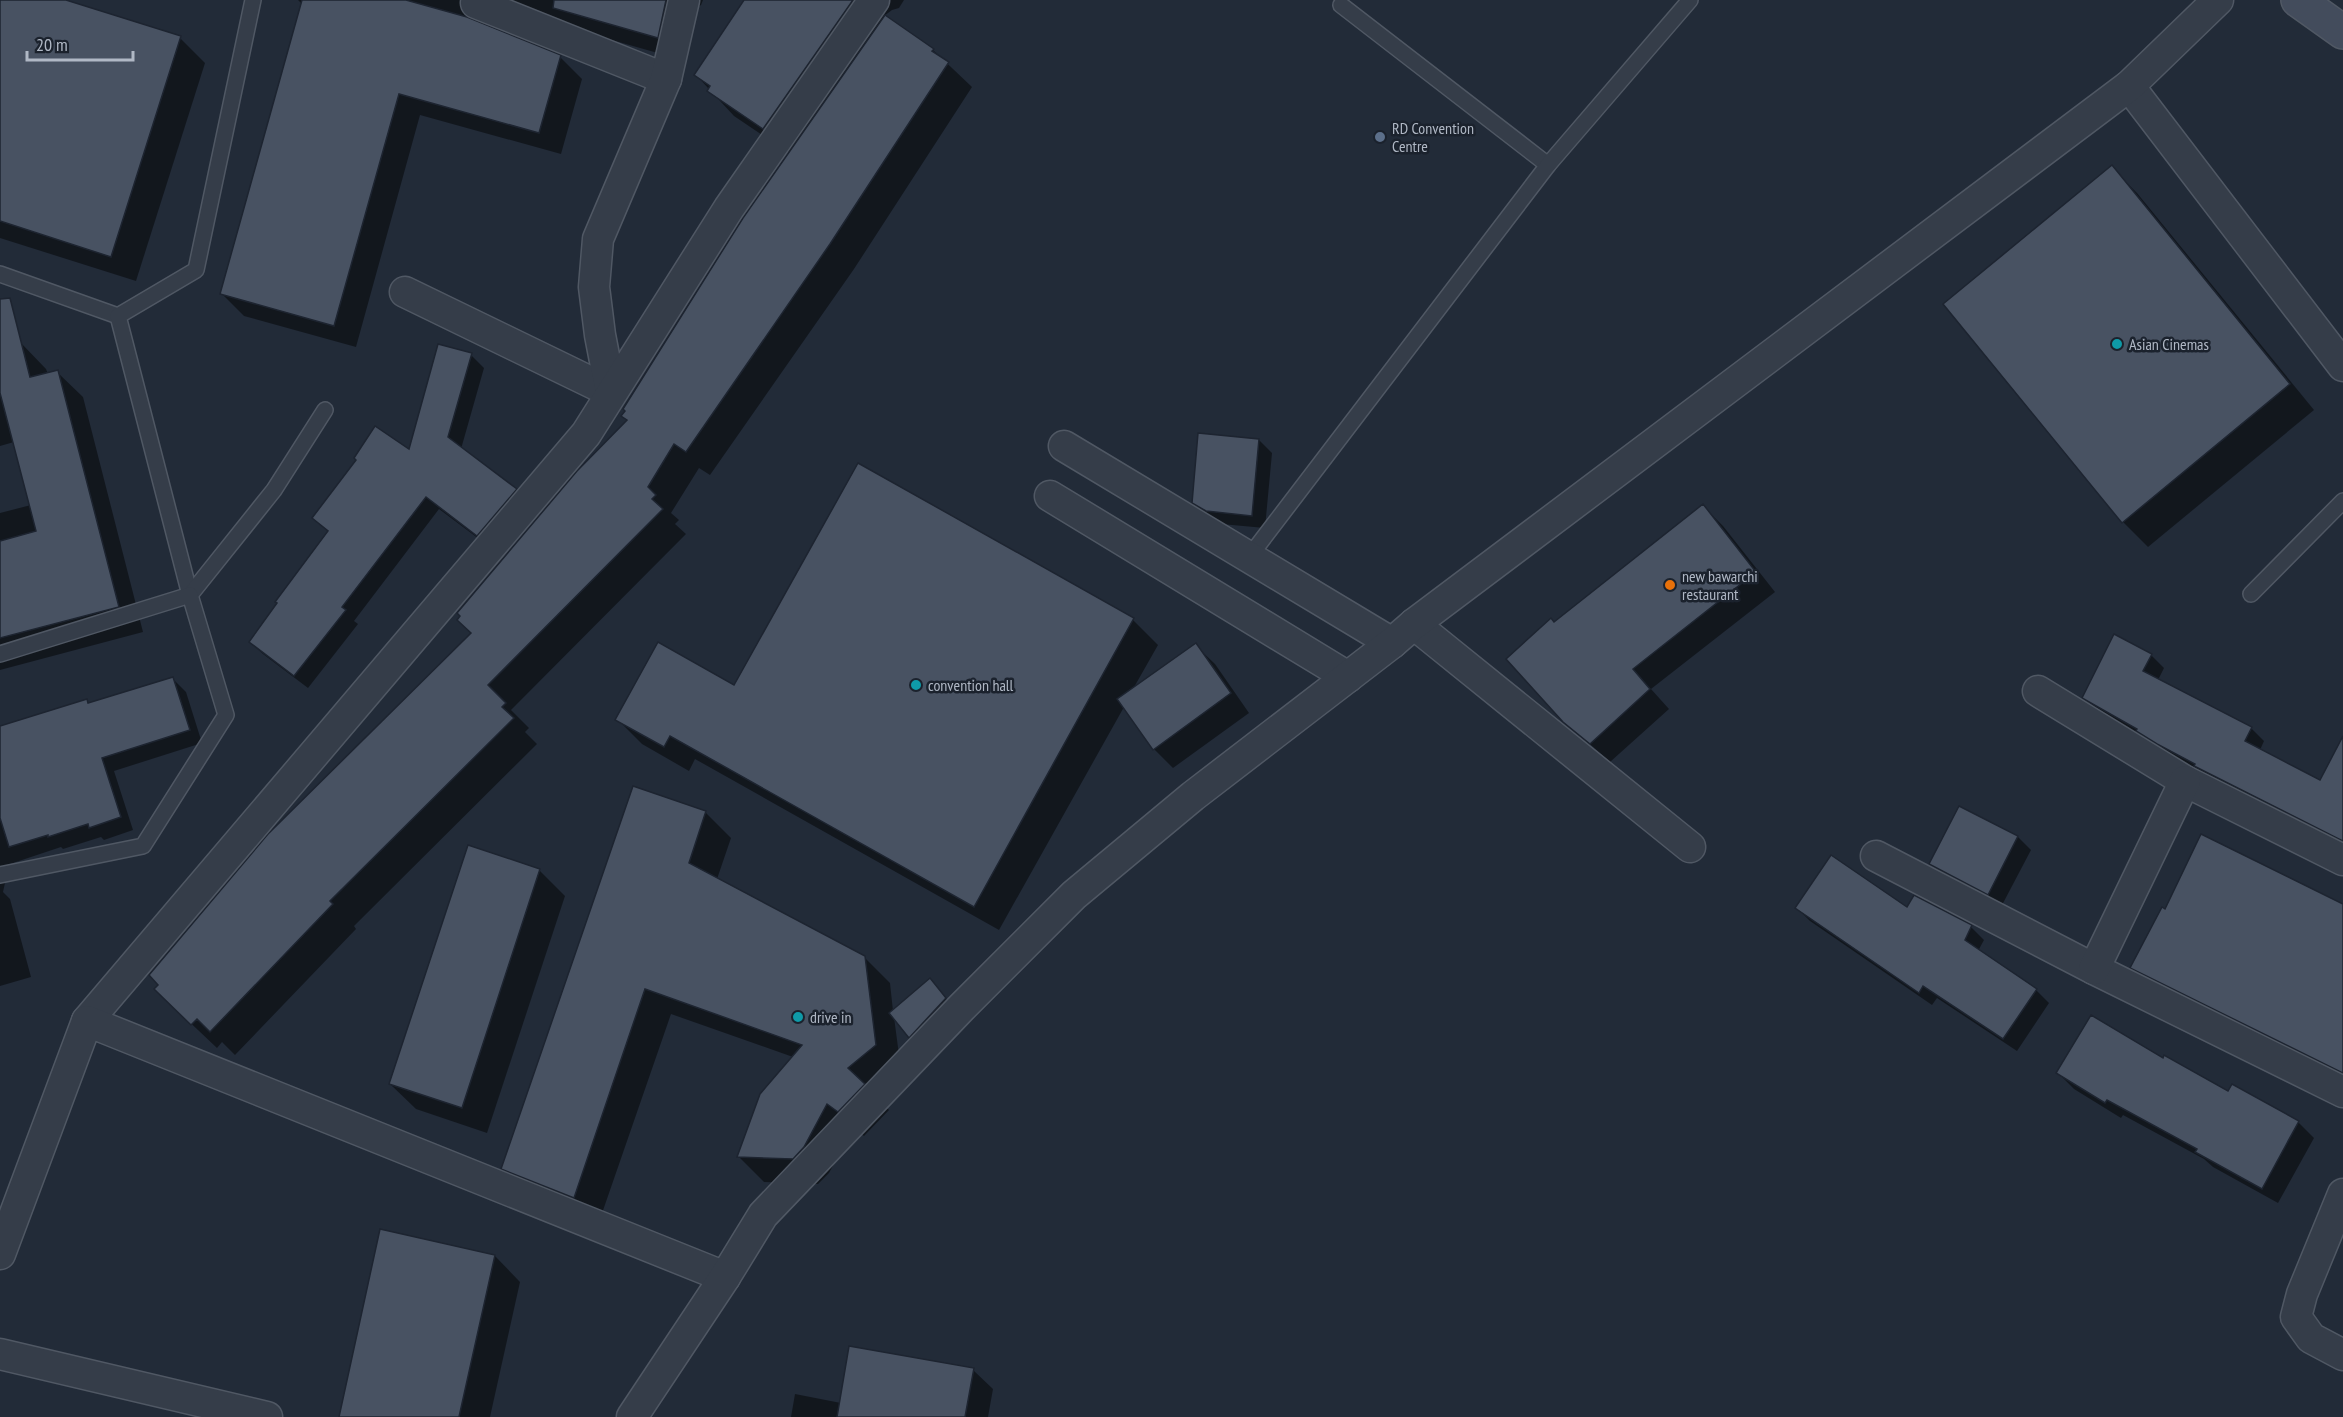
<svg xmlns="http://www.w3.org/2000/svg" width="2343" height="1417" viewBox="0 0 2343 1417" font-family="'PT Sans Narrow',sans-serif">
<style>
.shadow{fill:#0007}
.building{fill:#485262;stroke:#1d2430;stroke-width:1.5}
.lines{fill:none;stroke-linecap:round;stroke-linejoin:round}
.lane-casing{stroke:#505864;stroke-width:18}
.street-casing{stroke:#505864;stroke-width:33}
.secondary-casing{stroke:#505864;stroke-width:36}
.lane{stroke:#353d49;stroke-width:15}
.street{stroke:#353d49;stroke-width:30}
.secondary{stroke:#434c5c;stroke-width:33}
.service-dot{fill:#5c6f8a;stroke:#1b222d;stroke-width:2}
.culture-dot{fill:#0f9aa8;stroke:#1b222d;stroke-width:2}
.food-dot{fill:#e8710a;stroke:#1b222d;stroke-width:2}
.labels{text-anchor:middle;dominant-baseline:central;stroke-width:5;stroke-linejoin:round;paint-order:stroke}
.poi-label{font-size:16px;fill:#b0b8c5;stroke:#1b222d;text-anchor:start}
</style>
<rect width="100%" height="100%" fill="#222b38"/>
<!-- shadow -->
<g class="shadow">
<path d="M 0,0 L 61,0 L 180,38 L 205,63 L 136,281 L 0,238 Z"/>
<path d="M 298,0 L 703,0 L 701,5 L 693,10 L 679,59 L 594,35 L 482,18 L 481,25 L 560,57 L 582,79 L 561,154 L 420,115 L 356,347 L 244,316 L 222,294 L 302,4 Z"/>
<path d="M 746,0 L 904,0 L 899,8 L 892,10 L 884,16 L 933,50 L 972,87 L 854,269 L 710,475 L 699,468 L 671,513 L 679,520 L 675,524 L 686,534 L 511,710 L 529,728 L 525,732 L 537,744 L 354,926 L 356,929 L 235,1055 L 222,1042 L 217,1048 L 180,1013 L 473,633 L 629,421 L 790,154 L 734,116 L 696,75 Z"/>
<path d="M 2111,167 L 2137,193 L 2314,410 L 2148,547 L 2123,522 Z"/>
<path d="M 0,338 L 21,343 L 46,369 L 48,374 L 57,372 L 83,397 L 143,632 L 0,670 L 0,513 L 31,505 L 14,442 L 0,446 Z"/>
<path d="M 471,355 L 484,368 L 461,449 L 516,490 L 529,503 L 491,548 L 439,509 L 354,621 L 358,624 L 308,688 L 263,654 L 250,642 L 329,532 L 314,518 L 410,451 Z"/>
<path d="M 1259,440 L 1272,453 L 1265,528 L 1221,524 L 1206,515 L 1193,502 Z"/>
<path d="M 858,465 L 1133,620 L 1158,645 L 1133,689 L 1195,645 L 1215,664 L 1249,713 L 1173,768 L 1154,749 L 1124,707 L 999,930 L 695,759 L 689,771 L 642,744 L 617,719 L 735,687 Z"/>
<path d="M 1703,506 L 1723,526 L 1775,592 L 1651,689 L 1669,709 L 1610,762 L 1564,721 L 1555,624 Z"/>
<path d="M 2151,655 L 2164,668 L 2158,680 L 2251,728 L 2264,741 L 2260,750 L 2321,782 L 2343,783 L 2343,846 L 2209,779 L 2203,773 L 2097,710 L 2084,697 Z"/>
<path d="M 173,679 L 186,692 L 202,743 L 114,771 L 133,830 L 104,840 L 101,837 L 63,849 L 61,847 L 1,867 L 5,883 L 3,892 L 10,899 L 31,977 L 0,986 L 0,727 L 87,701 L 90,704 Z"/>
<path d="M 1960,808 L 2018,837 L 2031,850 L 2001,907 L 1944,877 L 1931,864 Z"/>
<path d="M 705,812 L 731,838 L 717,879 L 864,957 L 890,983 L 893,1011 L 930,980 L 958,1012 L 923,1049 L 894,1017 L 901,1070 L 873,1094 L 889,1110 L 864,1136 L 853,1128 L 829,1173 L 818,1184 L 764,1182 L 739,1157 L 793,1057 L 671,1014 L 599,1222 L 528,1194 L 503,1168 Z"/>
<path d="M 539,870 L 565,896 L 487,1133 L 416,1109 L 390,1084 Z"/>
<path d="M 1914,897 L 1971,927 L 1984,940 L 1978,951 L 2036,990 L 2049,1003 L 2017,1051 L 1937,998 L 1932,1005 L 1810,921 L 1797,908 L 1908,909 Z"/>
<path d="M 2343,906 L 2343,1078 L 2145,980 L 2132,967 Z"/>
<path d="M 2058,1073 L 2229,1093 L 2298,1122 L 2314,1138 L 2278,1203 L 2213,1167 L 2204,1159 L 2123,1115 L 2121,1118 L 2074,1089 Z"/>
<path d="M 495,1256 L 520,1282 L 490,1417 L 344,1417 Z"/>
<path d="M 973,1370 L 993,1389 L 988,1417 L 791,1417 L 795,1394 L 841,1403 Z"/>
</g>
<!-- building -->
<g class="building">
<path d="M 0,0 L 66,0 L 181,36 L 111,257 L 0,221 Z"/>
<path d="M 302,0 L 406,0 L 467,17 L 561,55 L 539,133 L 399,94 L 334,326 L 220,294 Z"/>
<path d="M 554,0 L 666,0 L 658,38 L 553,8 Z"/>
<path d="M 744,0 L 853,0 L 763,129 L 707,91 L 710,86 L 694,75 Z"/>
<path d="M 885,15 L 934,49 L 932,51 L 949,62 L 830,244 L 686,452 L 674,444 L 648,487 L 656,495 L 652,499 L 663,509 L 488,685 L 506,703 L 502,707 L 514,718 L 330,901 L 333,904 L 210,1032 L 197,1019 L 191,1025 L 154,989 L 158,985 L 149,975 L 268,834 L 471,633 L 457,620 L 460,616 L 457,613 L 577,471 L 627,420 L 621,416 L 625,411 L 623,409 L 743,218 Z"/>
<path d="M 2112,165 L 2290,384 L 2122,523 L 1943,304 Z"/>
<path d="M 10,298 L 30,377 L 58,370 L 119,607 L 0,638 L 0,541 L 36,531 L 0,393 L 0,299 Z"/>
<path d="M 438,344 L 472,353 L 448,437 L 517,489 L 477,536 L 426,497 L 342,607 L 346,610 L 294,676 L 249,642 L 277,603 L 275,602 L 328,531 L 312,518 L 356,460 L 354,458 L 375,426 L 409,449 Z"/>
<path d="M 1198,433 L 1259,439 L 1252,516 L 1206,511 L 1192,503 Z"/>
<path d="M 858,463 L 1134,618 L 974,907 L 670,736 L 664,747 L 615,720 L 658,642 L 734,685 Z"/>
<path d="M 1703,504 L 1756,572 L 1633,669 L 1650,689 L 1590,744 L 1563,722 L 1506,659 L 1551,618 L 1554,622 Z"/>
<path d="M 2114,634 L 2152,654 L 2143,671 L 2252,727 L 2245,741 L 2320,780 L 2343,736 L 2343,841 L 2194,766 L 2195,764 L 2157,744 L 2136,731 L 2137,729 L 2082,698 Z"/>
<path d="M 1196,643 L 1231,693 L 1153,750 L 1117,699 Z"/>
<path d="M 173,677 L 190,730 L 102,758 L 121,817 L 89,828 L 88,824 L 48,837 L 48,835 L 9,847 L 0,818 L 0,726 L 87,699 L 88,703 Z"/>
<path d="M 633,786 L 706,811 L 689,863 L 865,956 L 876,1045 L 848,1068 L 865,1084 L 838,1112 L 827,1104 L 804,1147 L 793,1159 L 737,1157 L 760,1094 L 802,1045 L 645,989 L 574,1198 L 501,1169 Z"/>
<path d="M 1959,806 L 2018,836 L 1988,895 L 1929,864 Z"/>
<path d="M 2201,834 L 2343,904 L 2343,1073 L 2130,968 L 2162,907 L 2165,909 Z"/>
<path d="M 468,845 L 540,869 L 462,1108 L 389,1084 Z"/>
<path d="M 1831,855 L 1907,907 L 1914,895 L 1972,925 L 1965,940 L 2037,989 L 2003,1039 L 1923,986 L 1919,993 L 1795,908 Z"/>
<path d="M 930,978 L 946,998 L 909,1038 L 889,1013 Z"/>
<path d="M 2091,1015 L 2163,1058 L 2164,1055 L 2228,1091 L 2232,1084 L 2299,1121 L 2262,1189 L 2195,1152 L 2197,1149 L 2107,1100 L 2105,1103 L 2056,1073 Z"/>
<path d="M 380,1229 L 495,1255 L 459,1417 L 339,1417 Z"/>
<path d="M 849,1346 L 974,1368 L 965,1417 L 837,1417 Z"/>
</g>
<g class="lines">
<defs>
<g id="lane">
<path d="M 1341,5 L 1548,165"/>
<path d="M 0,274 L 118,316"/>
<path d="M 1249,557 L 1548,165 L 1690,0"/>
<path d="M 2251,594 L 2343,501"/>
<path d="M 190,595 L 118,316 L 196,270 L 253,0"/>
<path d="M 190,595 L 274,490 L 325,410"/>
<path d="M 0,654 L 190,595 L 226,715 L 143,846 L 0,875"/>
</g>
<g id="street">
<path d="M 476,3 L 666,79"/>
<path d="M 2129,86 L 2343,366"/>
<path d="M 405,292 L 611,392"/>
<path d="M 611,392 L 600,335 L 594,287 L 598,239 L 666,79 L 684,0"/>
<path d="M 1064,446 L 1392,643"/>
<path d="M 1050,496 L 1348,677"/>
<path d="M 1414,624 L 1690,847"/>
<path d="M 2038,691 L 2185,781 L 2343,860"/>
<path d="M 1876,856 L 2094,969 L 2343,1092"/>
<path d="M 2094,969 L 2185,781"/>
<path d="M 87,1021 L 586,434 L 729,208 L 874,0"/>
<path d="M 2343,1194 L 2302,1294 L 2296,1317 L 2311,1338 L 2343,1355"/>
<path d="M 0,1254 L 87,1021 L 725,1277"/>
<path d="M 0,1354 L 267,1417"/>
<path d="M 632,1417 L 725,1277 L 763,1215 L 961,1008 L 1074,895 L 1193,796 L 1392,643 L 1414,624 L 2129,86 L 2218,0"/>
</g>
<path id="secondary" d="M 2298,0 L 2343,32"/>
</defs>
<!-- lane casing -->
<use href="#lane" class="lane-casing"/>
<!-- street casing -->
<use href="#street" class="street-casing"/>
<!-- secondary casing -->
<use href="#secondary" class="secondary-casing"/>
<!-- lane -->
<use href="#lane" class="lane"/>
<!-- street -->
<use href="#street" class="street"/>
<!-- secondary -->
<use href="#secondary" class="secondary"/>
</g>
<!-- markers -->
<circle class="service-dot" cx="1380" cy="137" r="6"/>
<g class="culture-dot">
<circle cx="2117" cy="344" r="6"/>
<circle cx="916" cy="685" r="6"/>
<circle cx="798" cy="1017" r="6"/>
</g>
<circle class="food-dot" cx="1670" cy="585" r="6"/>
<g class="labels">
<!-- poi labels -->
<g class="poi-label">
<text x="1392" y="128">RD Convention<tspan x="1392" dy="18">Centre</tspan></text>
<text x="2129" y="344">Asian Cinemas</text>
<text x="1682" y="576">new bawarchi<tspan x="1682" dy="18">restaurant</tspan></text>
<text x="928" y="685">convention hall</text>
<text x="810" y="1017">drive in</text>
</g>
</g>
<!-- scale -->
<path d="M27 51v9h106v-9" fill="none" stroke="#b0b8c5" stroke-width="3"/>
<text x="36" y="51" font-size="18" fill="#b0b8c5" stroke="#1b222d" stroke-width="4.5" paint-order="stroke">20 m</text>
</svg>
